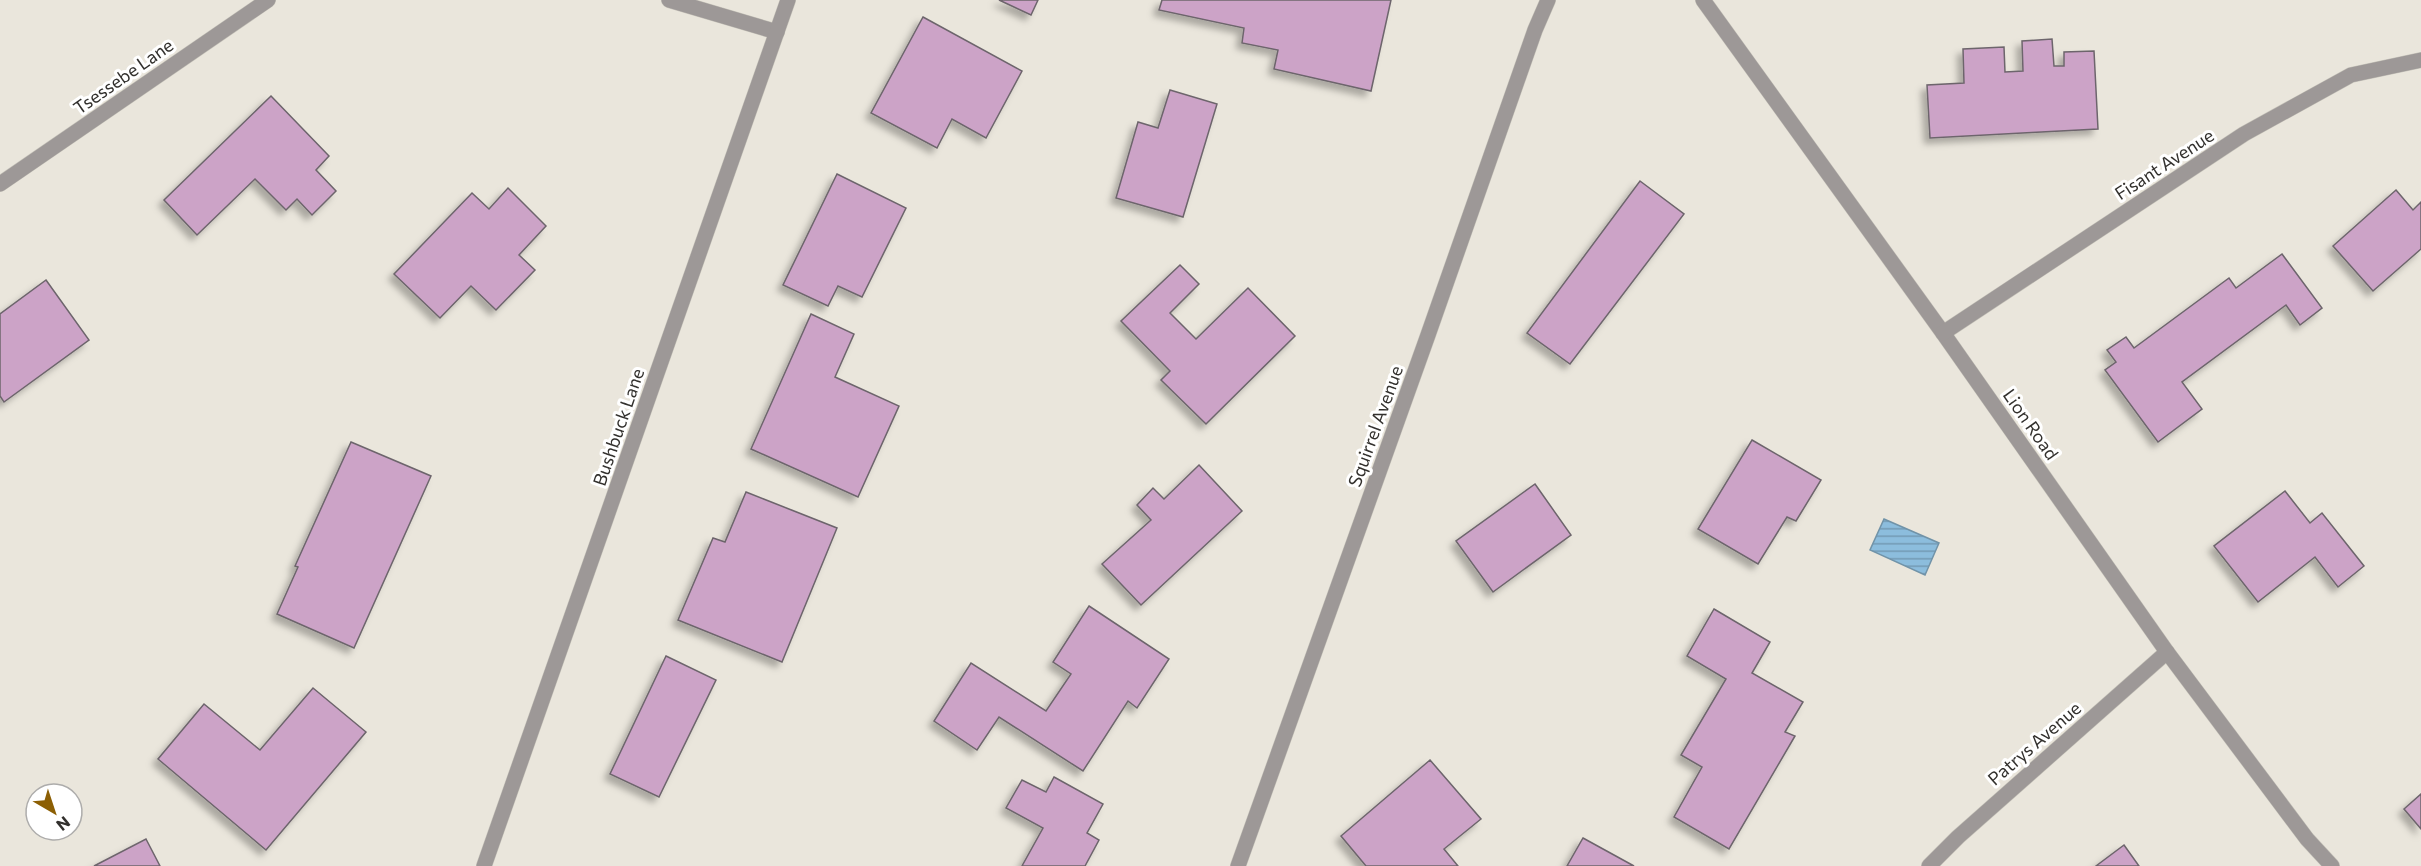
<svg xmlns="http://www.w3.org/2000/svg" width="2421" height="866" viewBox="0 0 2421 866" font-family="Commissioner,sans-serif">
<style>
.water{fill:url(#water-rules);stroke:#7193a8;stroke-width:1.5}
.building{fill:#cca3c7;stroke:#6d656c;stroke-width:1.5;filter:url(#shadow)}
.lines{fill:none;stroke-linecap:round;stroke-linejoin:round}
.minor-casing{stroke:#c5c2b9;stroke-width:16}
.minor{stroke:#9d9897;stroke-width:15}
.labels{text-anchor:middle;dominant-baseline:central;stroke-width:6;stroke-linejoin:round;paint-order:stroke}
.street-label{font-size:18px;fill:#32302d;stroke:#fff}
</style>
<defs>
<pattern id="water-rules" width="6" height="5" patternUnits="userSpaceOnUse" patternTransform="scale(1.5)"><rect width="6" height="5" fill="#8cbddd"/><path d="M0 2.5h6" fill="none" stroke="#739ab4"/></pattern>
<filter id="shadow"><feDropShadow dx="-5.5" dy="5.5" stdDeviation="3" flood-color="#0004"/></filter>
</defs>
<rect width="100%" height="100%" fill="#eae6dc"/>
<!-- water -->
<path class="water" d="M 1884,519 L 1939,543 L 1925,575 L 1870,550 Z"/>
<!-- building -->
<g class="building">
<path d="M 999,0 L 1038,0 L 1031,15 Z"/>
<path d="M 1162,0 L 1391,0 L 1371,91 L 1274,69 L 1278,50 L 1242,43 L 1244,28 L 1159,10 Z"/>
<path d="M 923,17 L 1022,71 L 986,138 L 952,119 L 937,148 L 871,113 Z"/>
<path d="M 2052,39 L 2054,66 L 2064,66 L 2064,52 L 2094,51 L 2098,129 L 1930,138 L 1927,85 L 1964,83 L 1963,49 L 2004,47 L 2005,72 L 2023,71 L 2022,41 Z"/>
<path d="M 1170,90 L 1217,104 L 1183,217 L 1116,198 L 1138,122 L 1158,128 Z"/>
<path d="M 271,96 L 329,156 L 316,170 L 336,191 L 312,215 L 297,199 L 286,210 L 255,179 L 197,235 L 164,200 Z"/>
<path d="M 837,174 L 906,208 L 862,297 L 838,286 L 828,306 L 783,285 Z"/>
<path d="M 1640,181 L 1684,214 L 1570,364 L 1527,333 Z"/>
<path d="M 508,188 L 546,226 L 519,255 L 535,270 L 496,310 L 471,286 L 440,318 L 394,274 L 472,193 L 489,209 Z"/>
<path d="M 2396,190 L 2413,210 L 2421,202 L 2421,249 L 2373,291 L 2333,246 Z"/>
<path d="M 2282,254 L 2322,308 L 2300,325 L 2286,305 L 2182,382 L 2202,409 L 2158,442 L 2105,370 L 2116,362 L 2107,350 L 2126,337 L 2134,348 L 2229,278 L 2236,288 Z"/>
<path d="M 1180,265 L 1199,284 L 1170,313 L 1196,339 L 1248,288 L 1295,336 L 1206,424 L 1161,380 L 1170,371 L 1121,321 Z"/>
<path d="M 46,280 L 89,340 L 4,402 L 0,396 L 0,314 Z"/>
<path d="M 811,314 L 854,334 L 835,377 L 899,406 L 858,497 L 751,449 Z"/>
<path d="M 1752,440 L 1821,480 L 1796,521 L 1787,517 L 1758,564 L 1698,529 Z"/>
<path d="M 351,442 L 431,476 L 354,648 L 277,614 L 298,567 L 295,566 Z"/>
<path d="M 1199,465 L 1242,511 L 1141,605 L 1102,564 L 1151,520 L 1137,505 L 1153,488 L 1164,499 Z"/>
<path d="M 1535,484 L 1571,535 L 1493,592 L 1456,541 Z"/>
<path d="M 2285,491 L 2310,523 L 2322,513 L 2364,566 L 2338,587 L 2315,557 L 2258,602 L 2214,546 Z"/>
<path d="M 746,492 L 837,528 L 782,662 L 678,620 L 713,538 L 725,542 Z"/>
<path d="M 1089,606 L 1169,659 L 1137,708 L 1128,701 L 1083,771 L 999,717 L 977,750 L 934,721 L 971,663 L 1046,711 L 1071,674 L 1053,662 Z"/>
<path d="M 1714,609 L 1770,642 L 1752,673 L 1803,702 L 1785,732 L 1795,736 L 1729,849 L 1674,817 L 1702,767 L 1681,755 L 1726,679 L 1687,656 Z"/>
<path d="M 666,656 L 716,680 L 659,797 L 610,774 Z"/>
<path d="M 313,688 L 366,732 L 266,850 L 158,759 L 204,704 L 260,750 Z"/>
<path d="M 1430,760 L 1481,819 L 1444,849 L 1458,866 L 1366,866 L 1341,836 Z"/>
<path d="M 1054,777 L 1103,804 L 1087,833 L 1099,840 L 1085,866 L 1022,866 L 1043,828 L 1006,808 L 1022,780 L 1046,792 Z"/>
<path d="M 2421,794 L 2421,829 L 2404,809 Z"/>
<path d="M 1583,838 L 1634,866 L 1567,866 Z"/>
<path d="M 146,839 L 160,866 L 94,866 Z"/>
<path d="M 2124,845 L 2139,866 L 2096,866 Z"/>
</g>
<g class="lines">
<defs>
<g id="minor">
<path d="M 669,0 L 777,32"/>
<path d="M 1703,0 L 1943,333 L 2167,652 L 2307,839 L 2332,866"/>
<path d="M 0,184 L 268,0"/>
<path d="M 1943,333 L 2244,134 L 2351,75 L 2421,60"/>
<path d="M 484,866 L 788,0"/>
<path d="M 1238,866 L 1428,335 L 1535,30 L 1548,0"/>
<path d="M 1929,866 L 1958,837 L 2167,652"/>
</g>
</defs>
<!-- minor casing -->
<use href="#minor" class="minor-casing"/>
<!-- minor -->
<use href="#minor" class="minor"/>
</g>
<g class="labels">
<!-- street labels -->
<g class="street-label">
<text transform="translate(123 76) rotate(-35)">Tsessebe Lane</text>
<text transform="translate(2164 164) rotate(-33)">Fisant Avenue</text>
<text transform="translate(2031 424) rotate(55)">Lion Road</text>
<text transform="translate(1375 426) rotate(-70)">Squirrel Avenue</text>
<text transform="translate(618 427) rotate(-71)">Bushbuck Lane</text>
<text transform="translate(2034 743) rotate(-41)">Patrys Avenue</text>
</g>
</g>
<!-- north arrow -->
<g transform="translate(54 812) rotate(141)"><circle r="28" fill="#ffffff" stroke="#adacab" stroke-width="1.5"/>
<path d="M0-4.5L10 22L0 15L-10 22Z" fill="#8c5f04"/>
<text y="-9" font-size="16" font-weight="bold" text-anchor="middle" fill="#32302d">N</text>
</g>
</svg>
